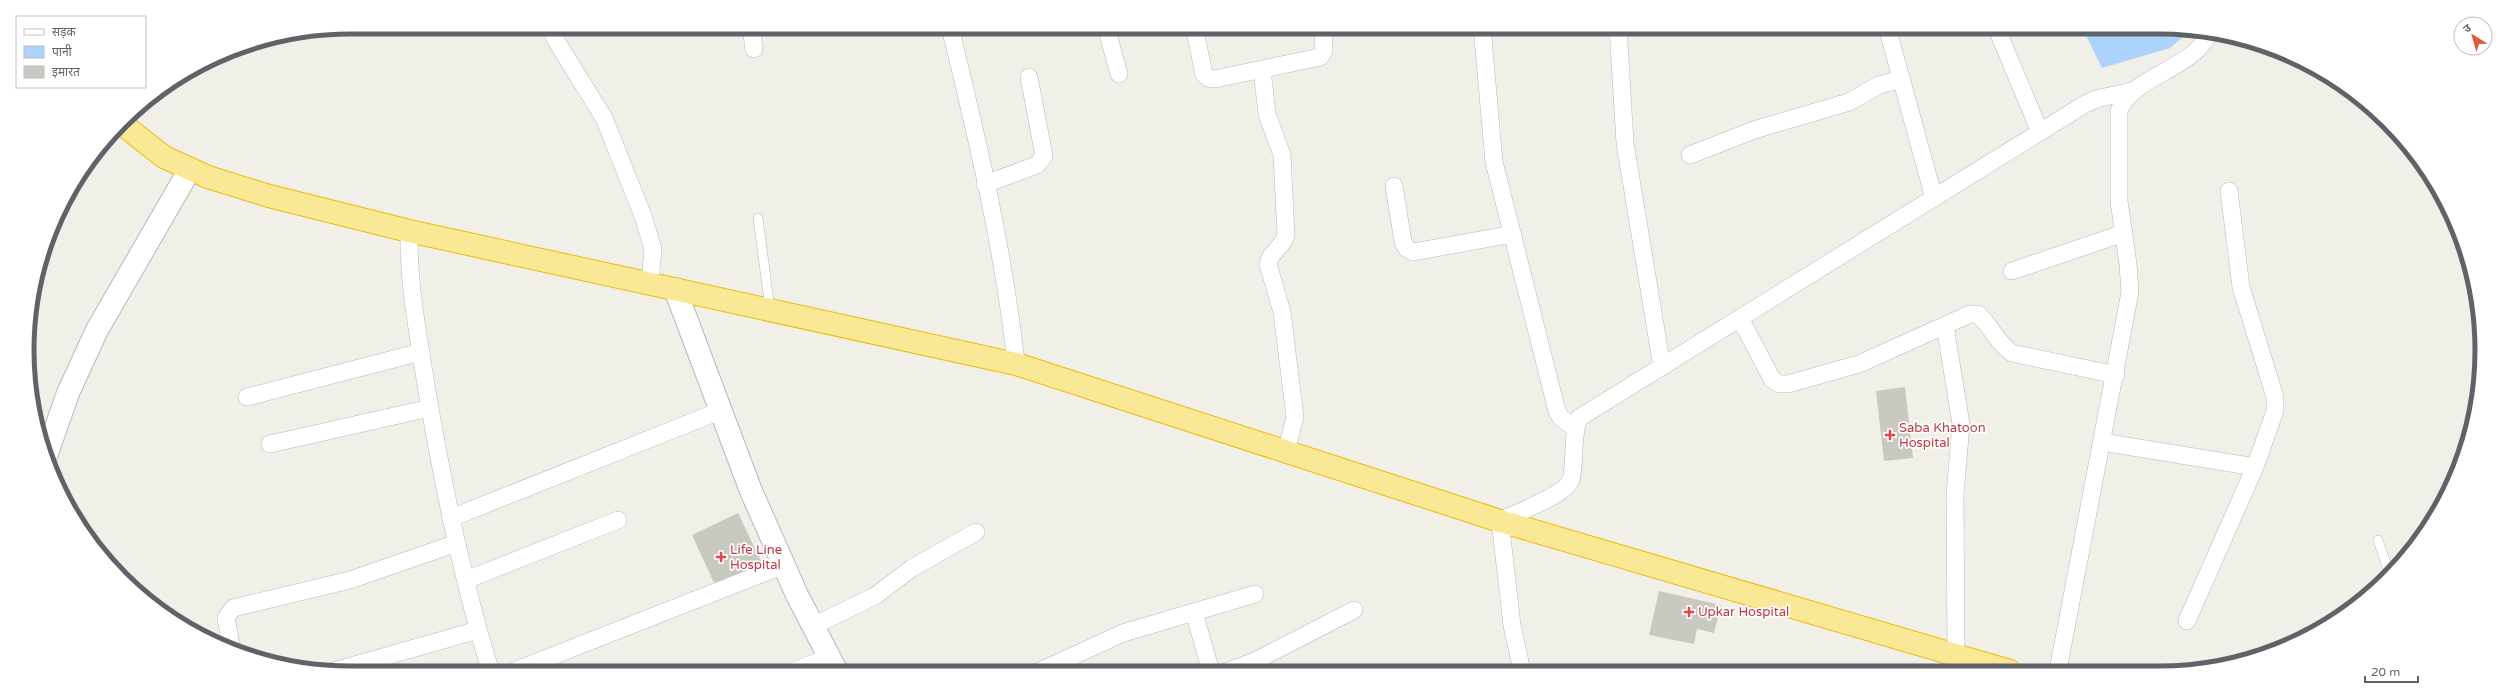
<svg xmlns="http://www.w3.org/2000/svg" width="2509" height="700" viewBox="0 0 2509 700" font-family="'Varela Round','Noto Sans Devanagari',sans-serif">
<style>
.water{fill:#add2fc}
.building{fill:#c9c9c2}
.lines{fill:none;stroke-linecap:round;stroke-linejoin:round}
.lane-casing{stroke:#b8b9be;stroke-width:10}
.street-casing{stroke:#b8b9be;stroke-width:18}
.secondary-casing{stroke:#b6b9be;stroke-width:24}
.highway-casing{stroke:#efbb09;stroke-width:24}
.lane{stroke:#fff;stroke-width:9}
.street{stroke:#fff;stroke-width:17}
.secondary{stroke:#fff;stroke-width:22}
.highway{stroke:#f9e996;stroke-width:22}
.health-dot{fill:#e0444e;stroke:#fff;stroke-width:1.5}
.labels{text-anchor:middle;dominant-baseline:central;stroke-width:3.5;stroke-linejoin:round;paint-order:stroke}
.health-label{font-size:13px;fill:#be3a42;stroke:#fff;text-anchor:start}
.rim{fill:none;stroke:#5f6267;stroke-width:5}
</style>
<rect width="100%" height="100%" fill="#f0efe8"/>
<!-- water -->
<path class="water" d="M 2082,27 L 2159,27 L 2191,30 L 2170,48 L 2102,68 Z"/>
<!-- building -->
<g class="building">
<path d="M 1905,387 L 1913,458 L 1884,461 L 1876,391 Z"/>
<path d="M 738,513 L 762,563 L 715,585 L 692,535 Z"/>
<path d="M 1659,591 L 1721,605 L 1714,633 L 1697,629 L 1694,644 L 1649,635 Z"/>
</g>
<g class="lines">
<defs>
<g id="lane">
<path d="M 758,218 L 770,309"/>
<path d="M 2378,540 L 2390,575"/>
</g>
<g id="street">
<path d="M 551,27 L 555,39 L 604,118 L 643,216 L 653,249 L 650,283"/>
<path d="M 751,27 L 754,49"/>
<path d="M 950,27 C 977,138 1004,250 1016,364"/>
<path d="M 1106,27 L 1119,74"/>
<path d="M 1194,27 L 1204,74 L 1208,78 L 1215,79 L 1320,57 L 1324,51 L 1323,27"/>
<path d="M 1482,27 L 1494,162 L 1557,411 L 1561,418 L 1575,428"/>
<path d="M 1618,27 L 1625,143 L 1662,367"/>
<path d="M 1887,27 L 1934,198"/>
<path d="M 1996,27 L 2040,132"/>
<path d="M 1262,70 L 1267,114 L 1282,155 L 1286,235 C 1283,247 1270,252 1268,264 L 1282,312 L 1295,417 L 1286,452"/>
<path d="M 1690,155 L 1754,130 L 1849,102 L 1879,85 L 1901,79"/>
<path d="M 985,184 L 1037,165 L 1044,156 L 1029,77"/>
<path d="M 1394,186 L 1403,242 L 1407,249 L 1413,252 L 1513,234"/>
<path d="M 409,231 C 408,285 418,332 426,385 C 442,480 461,576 490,669 L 494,673"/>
<path d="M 2012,271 L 2124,233"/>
<path d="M 1740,318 L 1772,379 L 1779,384 L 1788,384 L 1859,364 L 1970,314 L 1978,314 C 1991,326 1997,343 2012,353 L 2116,375"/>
<path d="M 1945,326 L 1961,424 L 1955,495 L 1956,654"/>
<path d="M 247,397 L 421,352"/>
<path d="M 2102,442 L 2255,467"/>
<path d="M 270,444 L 430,408"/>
<path d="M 451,518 L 722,410"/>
<path d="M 466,580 L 618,520"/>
<path d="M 1194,612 L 1211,672"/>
<path d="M 2187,621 L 2255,467 L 2275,411 L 2275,397 L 2241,287 L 2229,191"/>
<path d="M 813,626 L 875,596 L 912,568 L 976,532"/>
<path d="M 232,650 L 226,618 L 233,608 L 350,580 L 457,543"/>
<path d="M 2058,670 L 2130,292 L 2128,264 L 2119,201 L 2119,111 C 2132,75 2192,71 2210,32"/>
<path d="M 334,671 L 478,630"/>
<path d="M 1522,671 L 1512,625 L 1500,521 C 1516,513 1562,496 1570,482 C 1576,470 1571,437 1579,418 L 2085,104 L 2096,99 L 2136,90"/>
<path d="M 792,672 L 829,657"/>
<path d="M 1038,672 L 1123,633 L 1255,594"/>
<path d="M 1226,672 L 1255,661 L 1354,610"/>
<path d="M 509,673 L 784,565"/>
</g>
<g id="secondary">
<path d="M 675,289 L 751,491 L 797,595 L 837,672"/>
<path d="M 46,456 L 68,393 L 97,330 L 190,169"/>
</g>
<path id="highway" d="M 122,124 L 164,157 L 208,177 L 269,196 L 409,231 L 1016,364 L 1500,521 L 2010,671"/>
</defs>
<!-- lane casing -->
<use href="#lane" class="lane-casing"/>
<!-- street casing -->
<use href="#street" class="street-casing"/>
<!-- secondary casing -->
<use href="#secondary" class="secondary-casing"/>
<!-- highway casing -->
<use href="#highway" class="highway-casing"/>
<!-- lane -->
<use href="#lane" class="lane"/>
<!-- street -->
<use href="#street" class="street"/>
<!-- secondary -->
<use href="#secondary" class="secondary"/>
<!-- highway -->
<use href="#highway" class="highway"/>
</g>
<!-- markers -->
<g class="health-dot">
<path d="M1888 429h4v4h4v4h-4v4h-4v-4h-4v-4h4z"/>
<path d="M719 551h4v4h4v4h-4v4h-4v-4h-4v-4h4z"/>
<path d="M1687 606h4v4h4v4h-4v4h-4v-4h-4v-4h4z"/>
</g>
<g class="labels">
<!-- health labels -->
<g class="health-label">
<text x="1899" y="428">Saba Khatoon<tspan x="1899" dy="15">Hospital</tspan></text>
<text x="730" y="550">Life Line<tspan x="730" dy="15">Hospital</tspan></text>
<text x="1698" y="612">Upkar Hospital</text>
</g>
</g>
<!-- crop -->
<path d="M0 0H2509V700H0ZM350 34H2159A316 316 0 0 1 2475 350V350A316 316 0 0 1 2159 666H350A316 316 0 0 1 34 350V350A316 316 0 0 1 350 34Z" fill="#fff" fill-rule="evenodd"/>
<path class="rim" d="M350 34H2159A316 316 0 0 1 2475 350V350A316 316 0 0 1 2159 666H350A316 316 0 0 1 34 350V350A316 316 0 0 1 350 34Z"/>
<!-- legend -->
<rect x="16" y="16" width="130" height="72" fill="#ffffff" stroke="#bfc0c2"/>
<rect x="24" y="29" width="20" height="6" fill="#ffffff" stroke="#bfc0c2"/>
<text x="52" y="36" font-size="12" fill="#5f6267">सड़क</text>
<rect x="24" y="46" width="20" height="12" fill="#add2fc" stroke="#bfc0c2"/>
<text x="52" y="56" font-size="12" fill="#5f6267">पानी</text>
<rect x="24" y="66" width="20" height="12" fill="#c9c9c2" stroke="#bfc0c2"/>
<text x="52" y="76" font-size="12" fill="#5f6267">इमारत</text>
<!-- north arrow -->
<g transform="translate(2473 36) rotate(323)"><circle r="19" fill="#ffffff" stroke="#bfc0c2"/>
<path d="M0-3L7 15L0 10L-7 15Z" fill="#e3573b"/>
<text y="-6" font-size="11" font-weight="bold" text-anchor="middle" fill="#5f6267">उ</text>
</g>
<!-- scale -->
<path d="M2365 676v6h53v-6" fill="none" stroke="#5f6267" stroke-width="2"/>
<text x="2371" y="676" font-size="12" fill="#5f6267" stroke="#ffffff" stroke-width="3" paint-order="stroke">20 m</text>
</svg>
